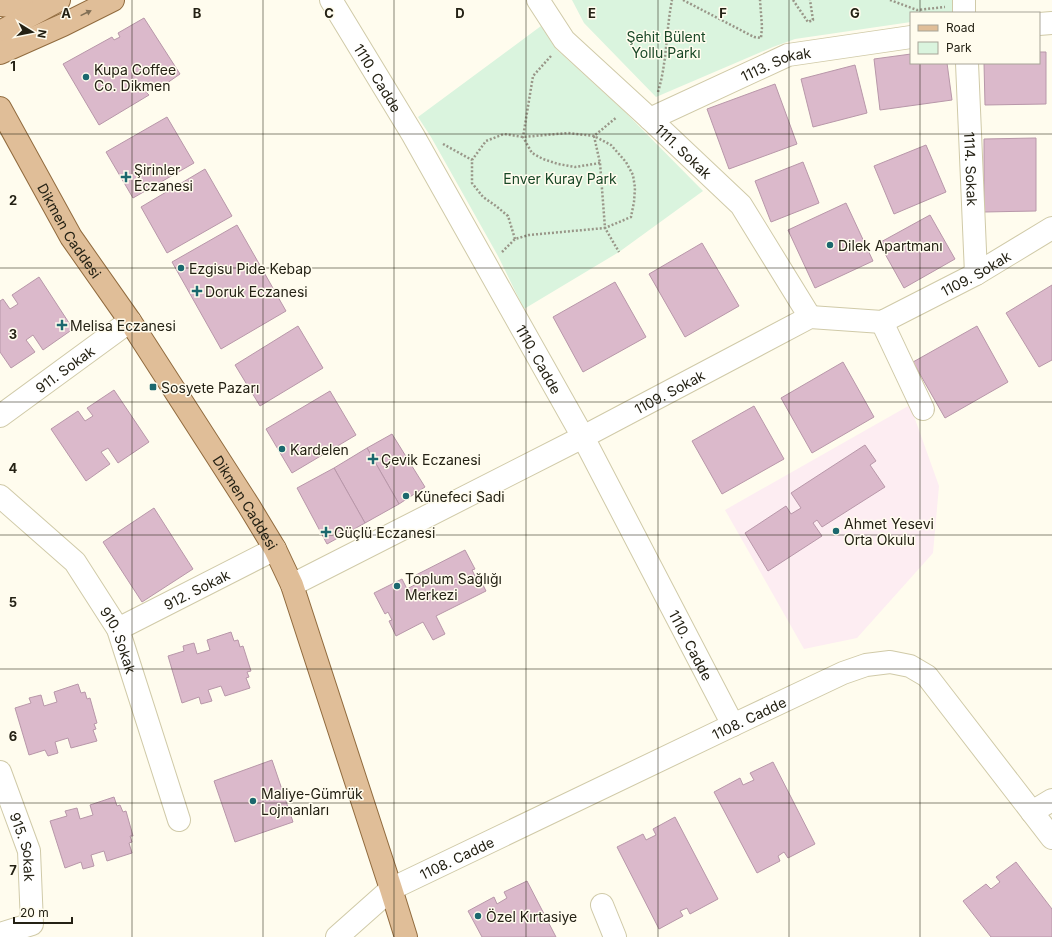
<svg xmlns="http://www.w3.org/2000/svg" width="1052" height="937" viewBox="0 0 1052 937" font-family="Inter,sans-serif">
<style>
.education{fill:#fdedf2}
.green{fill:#daf4de}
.building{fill:#dbb9cb;stroke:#b897a9}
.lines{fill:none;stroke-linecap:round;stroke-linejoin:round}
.minor-casing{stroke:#d0caa8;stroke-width:24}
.major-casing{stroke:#916b3e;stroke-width:24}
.path{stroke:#999688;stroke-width:2.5;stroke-dasharray:2 2;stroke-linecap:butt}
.minor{stroke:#fff;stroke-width:22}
.major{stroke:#e0be98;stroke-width:22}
.oneway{fill:#827056}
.grid{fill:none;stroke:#242114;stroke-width:1;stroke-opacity:0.55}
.poi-dot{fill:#1b686e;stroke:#fffcee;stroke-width:1.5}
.labels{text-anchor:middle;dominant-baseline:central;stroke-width:3;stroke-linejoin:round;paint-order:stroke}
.park-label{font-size:14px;fill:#184726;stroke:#fffcee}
.street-label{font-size:14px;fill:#242114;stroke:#fffcee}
.poi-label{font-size:14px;fill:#242114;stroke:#fffcee;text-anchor:start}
.grid-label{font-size:13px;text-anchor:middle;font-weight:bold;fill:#242114;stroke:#fffcee;stroke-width:3;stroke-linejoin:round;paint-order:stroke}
</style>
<rect width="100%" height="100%" fill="#fffcee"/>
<!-- education -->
<path class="education" d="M 910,405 L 939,486 L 933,553 L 857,638 L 804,649 L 725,510 Z"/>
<!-- green -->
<g class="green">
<path d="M 572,0 L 956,0 L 957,13 L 911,13 L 911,22 L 795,39 L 773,47 L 656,97 L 584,23 Z"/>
<path d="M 541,26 L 556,49 L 624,111 L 703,191 L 619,252 L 524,309 L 498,256 L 431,137 L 418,117 Z"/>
</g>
<!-- building -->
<g class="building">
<path d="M 144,18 L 180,74 L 157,90 L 154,86 L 146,92 L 149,95 L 99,125 L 63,64 L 112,37 L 114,40 L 120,37 L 118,33 Z"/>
<path d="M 1039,52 L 1046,52 L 1046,104 L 985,105 L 984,63 L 1039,63 Z"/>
<path d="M 911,54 L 911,63 L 947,63 L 952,100 L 880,110 L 874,59 Z"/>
<path d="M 855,65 L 867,113 L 813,127 L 801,79 Z"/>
<path d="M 775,84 L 797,144 L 729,169 L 707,109 Z"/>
<path d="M 167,117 L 194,163 L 133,198 L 106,152 Z"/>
<path d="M 1036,138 L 1036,211 L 984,212 L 984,139 Z"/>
<path d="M 926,145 L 946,192 L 894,214 L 874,166 Z"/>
<path d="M 803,162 L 819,203 L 771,222 L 755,181 Z"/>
<path d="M 205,169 L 232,216 L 167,253 L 141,207 Z"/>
<path d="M 846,203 L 873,261 L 815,288 L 788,230 Z"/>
<path d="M 930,215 L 955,259 L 904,288 L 879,243 Z"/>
<path d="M 237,225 L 286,311 L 221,349 L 172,262 Z"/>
<path d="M 702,243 L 739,306 L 685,337 L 649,274 Z"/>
<path d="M 39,277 L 73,329 L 43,350 L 33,335 L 26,340 L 35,352 L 11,368 L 0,352 L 0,301 L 3,299 L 10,309 L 18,304 L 12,295 Z"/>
<path d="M 615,282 L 646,337 L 583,372 L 553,317 Z"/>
<path d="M 1052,285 L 1052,360 L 1039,367 L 1006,313 Z"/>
<path d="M 298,326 L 323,368 L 260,406 L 235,365 Z"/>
<path d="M 977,326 L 1008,382 L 945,418 L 913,362 Z"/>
<path d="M 843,362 L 874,417 L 812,453 L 781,398 Z"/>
<path d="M 114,390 L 149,442 L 118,463 L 108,448 L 101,452 L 110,464 L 86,481 L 51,429 L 78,411 L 85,421 L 93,416 L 87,408 Z"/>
<path d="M 330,391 L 356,435 L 292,473 L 266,429 Z"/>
<path d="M 754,406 L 784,459 L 722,494 L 692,441 Z"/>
<path d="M 392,434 L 425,487 L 399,504 L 367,448 Z"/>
<path d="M 865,445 L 876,461 L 870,465 L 885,487 L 822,527 L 817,520 L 813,523 L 822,536 L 768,571 L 745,533 L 786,506 L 791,514 L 801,508 L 791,493 Z"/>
<path d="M 367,448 L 399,504 L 365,523 L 334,468 Z"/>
<path d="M 334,468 L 365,523 L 327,544 L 297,488 Z"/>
<path d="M 154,508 L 193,569 L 142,602 L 103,542 Z"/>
<path d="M 465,550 L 475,569 L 472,570 L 476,578 L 479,577 L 486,591 L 436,616 L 445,634 L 433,640 L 423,622 L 396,636 L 389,621 L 392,620 L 388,612 L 385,614 L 374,593 L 402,579 L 407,589 L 420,582 L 416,575 Z"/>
<path d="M 231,632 L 234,641 L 238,640 L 240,647 L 243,646 L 251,671 L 247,672 L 249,677 L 246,678 L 250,688 L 225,696 L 221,686 L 208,690 L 212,701 L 201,704 L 199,697 L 182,703 L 168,656 L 184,651 L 183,646 L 194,643 L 197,654 L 210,650 L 207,640 Z"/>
<path d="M 78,684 L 81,693 L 85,692 L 87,699 L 90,698 L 97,723 L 94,724 L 96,729 L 93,730 L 97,741 L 71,748 L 68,738 L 55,742 L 58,753 L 48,756 L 45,750 L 29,755 L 15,708 L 31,703 L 29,698 L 41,695 L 44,706 L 57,702 L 54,692 Z"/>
<path d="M 272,760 L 293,822 L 235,842 L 214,781 Z"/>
<path d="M 773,762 L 815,844 L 788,858 L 784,852 L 778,856 L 780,861 L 757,873 L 714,792 L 740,778 L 743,785 L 754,780 L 750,773 Z"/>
<path d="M 114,797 L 117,806 L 120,805 L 123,812 L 126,811 L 133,836 L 130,836 L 132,842 L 129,843 L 132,853 L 107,861 L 104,851 L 91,855 L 94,866 L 83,869 L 81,862 L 65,868 L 50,821 L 67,816 L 65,811 L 77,808 L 80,819 L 93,815 L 90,805 Z"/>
<path d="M 675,817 L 718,899 L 690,914 L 687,908 L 680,911 L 683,916 L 659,929 L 617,847 L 643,834 L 646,840 L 656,835 L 653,829 Z"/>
<path d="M 1016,862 L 1052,909 L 1052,937 L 991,937 L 963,901 L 986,884 L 991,889 L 1000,882 L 996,877 Z"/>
<path d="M 527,881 L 556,937 L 482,937 L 468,911 L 494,897 L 497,904 L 507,898 L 504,892 Z"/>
</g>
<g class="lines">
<defs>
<g id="minor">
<path id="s1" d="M 331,0 L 413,135 L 583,437 L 733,725"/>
<path id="s2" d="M 538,0 L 564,40 L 650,119 L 741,205 L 810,317"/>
<path d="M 964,0 L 964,13"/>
<path d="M 1039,24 L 1052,23"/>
<path id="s3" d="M 967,63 L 976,274"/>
<path id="s4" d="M 650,119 L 788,55 L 911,37"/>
<path d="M 882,322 L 923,409"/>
<path id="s5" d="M 0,416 L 130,321"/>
<path id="s6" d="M 0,496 L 75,562 L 118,629 L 179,820"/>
<path id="s7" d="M 292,585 L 583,437 L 810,317 L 882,322 L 976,274 L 1052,228"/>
<path id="s8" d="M 118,629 L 275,549"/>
<path id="s9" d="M 0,772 L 29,851 L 32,924 L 0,934"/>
<path d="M 1032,812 L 1052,800"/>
<path d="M 602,905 L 615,937"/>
<path id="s10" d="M 337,937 L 391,889 L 733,725 L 843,673 L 866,665 L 890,662 L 910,666 L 927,676 L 1052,838"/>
</g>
<g id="major">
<path d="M 0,5 L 21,7 L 45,4"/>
<path d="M 0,32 L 59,0"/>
<path d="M 0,53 L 63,25 L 113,0"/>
<path id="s11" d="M 0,108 L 71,237 L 130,321 L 249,506 L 275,549 L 292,585 L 391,889 L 406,937"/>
</g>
</defs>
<!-- minor casing -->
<use href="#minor" class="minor-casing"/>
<!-- major casing -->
<use href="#major" class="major-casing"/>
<!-- path -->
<g class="path">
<path d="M 683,0 L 754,37 L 761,38 L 762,27 L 760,0"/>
<path d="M 793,0 L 808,22 L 813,20 L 810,0"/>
<path d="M 890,0 L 917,10 L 945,7"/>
<path d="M 551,56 L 533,76 L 523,137 L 532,153 L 543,159 L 558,164 L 575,167 L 600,163"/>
<path d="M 658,92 C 667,63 666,30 672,0"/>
<path d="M 443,144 L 472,160"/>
<path d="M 515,239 L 508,216 L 496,206 L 483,197 L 472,183 L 472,160 L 486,141 L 504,134 L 523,137 L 568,133 L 594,136 L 611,145 L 626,162 L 633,175 L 635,188 L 634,202 L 631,217 L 605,228 L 619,252"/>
<path d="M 502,252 L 515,239 L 529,235 L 605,228 L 600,163 L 594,136 L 617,117"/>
</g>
<!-- minor -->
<use href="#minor" class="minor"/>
<!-- major -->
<use href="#major" class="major"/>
</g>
<!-- one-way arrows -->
<defs><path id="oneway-solid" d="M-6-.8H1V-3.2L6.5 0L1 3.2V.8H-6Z"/></defs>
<use class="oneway" href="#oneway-solid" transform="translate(86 13) rotate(-26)"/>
<!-- grid -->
<path class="grid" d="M 132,0 L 132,937M 263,0 L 263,937M 394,0 L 394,937M 526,0 L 526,937M 658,0 L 658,937M 789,0 L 789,937M 920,0 L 920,13M 920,63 L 920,937M 0,134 L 1052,134M 0,268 L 1052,268M 0,402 L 1052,402M 0,535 L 1052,535M 0,669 L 1052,669M 0,803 L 1052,803"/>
<!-- markers -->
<g class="poi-dot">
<circle cx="86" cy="77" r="4"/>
<path d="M124 171h4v4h4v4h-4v4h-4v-4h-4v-4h4z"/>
<circle cx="830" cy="245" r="4"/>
<circle cx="181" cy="268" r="4"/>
<path d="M195 285h4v4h4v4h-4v4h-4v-4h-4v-4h4z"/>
<path d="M60 319h4v4h4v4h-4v4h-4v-4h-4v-4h4z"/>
<rect x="149" y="383" width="8" height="8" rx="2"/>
<circle cx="282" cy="449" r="4"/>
<path d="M371 453h4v4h4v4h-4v4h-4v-4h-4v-4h4z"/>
<circle cx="406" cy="496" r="4"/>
<circle cx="836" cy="531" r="4"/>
<path d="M324 526h4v4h4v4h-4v4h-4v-4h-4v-4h4z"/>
<circle cx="397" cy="586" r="4"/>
<circle cx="253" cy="801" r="4"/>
<circle cx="478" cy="916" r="4"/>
</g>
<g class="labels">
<!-- park labels -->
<g class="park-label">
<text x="666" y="36">Şehit Bülent<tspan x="666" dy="16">Yollu Parkı</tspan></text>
<text x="560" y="178">Enver Kuray Park</text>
</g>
<!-- street labels -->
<g class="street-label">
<text stroke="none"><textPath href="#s4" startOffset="138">1113. Sokak</textPath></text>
<text stroke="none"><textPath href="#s1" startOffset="91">1110. Cadde</textPath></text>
<text stroke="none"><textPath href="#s2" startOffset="211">1111. Sokak</textPath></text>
<text stroke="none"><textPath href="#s3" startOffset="106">1114. Sokak</textPath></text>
<text stroke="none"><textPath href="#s11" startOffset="141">Dikmen Caddesi</textPath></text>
<text stroke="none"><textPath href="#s7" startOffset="761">1109. Sokak</textPath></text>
<text stroke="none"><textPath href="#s1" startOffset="415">1110. Cadde</textPath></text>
<text stroke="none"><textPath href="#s5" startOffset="80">911. Sokak</textPath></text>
<text stroke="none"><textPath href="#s7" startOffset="424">1109. Sokak</textPath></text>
<text stroke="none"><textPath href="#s11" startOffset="465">Dikmen Caddesi</textPath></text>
<text stroke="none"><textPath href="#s8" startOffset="88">912. Sokak</textPath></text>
<text stroke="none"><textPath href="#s6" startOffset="190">910. Sokak</textPath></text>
<text stroke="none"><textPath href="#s1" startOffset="739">1110. Cadde</textPath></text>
<text stroke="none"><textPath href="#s10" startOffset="469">1108. Cadde</textPath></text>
<text stroke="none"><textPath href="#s9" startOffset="79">915. Sokak</textPath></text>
<text stroke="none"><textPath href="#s10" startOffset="145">1108. Cadde</textPath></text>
</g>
<!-- poi labels -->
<g class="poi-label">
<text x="94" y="69">Kupa Coffee<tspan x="94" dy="16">Co. Dikmen</tspan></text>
<text x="134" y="169">Şirinler<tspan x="134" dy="16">Eczanesi</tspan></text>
<text x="838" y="245">Dilek Apartmanı</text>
<text x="189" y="268">Ezgisu Pide Kebap</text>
<text x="205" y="291">Doruk Eczanesi</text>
<text x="70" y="325">Melisa Eczanesi</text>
<text x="161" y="387">Sosyete Pazarı</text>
<text x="290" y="449">Kardelen</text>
<text x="381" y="459">Çevik Eczanesi</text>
<text x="414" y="496">Künefeci Sadi</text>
<text x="844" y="523">Ahmet Yesevi<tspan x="844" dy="16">Orta Okulu</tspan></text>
<text x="334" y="532">Güçlü Eczanesi</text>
<text x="405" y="578">Toplum Sağlığı<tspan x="405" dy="16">Merkezi</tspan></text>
<text x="261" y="793">Maliye-Gümrük<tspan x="261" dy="16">Lojmanları</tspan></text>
<text x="486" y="916">Özel Kırtasiye</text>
</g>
</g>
<g class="grid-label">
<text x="66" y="18">A</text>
<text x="197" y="18">B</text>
<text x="329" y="18">C</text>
<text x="460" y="18">D</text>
<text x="592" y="18">E</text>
<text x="723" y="18">F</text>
<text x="855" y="18">G</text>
<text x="13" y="71">1</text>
<text x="13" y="205">2</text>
<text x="13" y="339">3</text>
<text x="13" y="473">4</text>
<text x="13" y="607">5</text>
<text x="13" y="741">6</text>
<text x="13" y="875">7</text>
</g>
<!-- legend -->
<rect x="910" y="12" width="130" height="52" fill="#fffcee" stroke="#a7a497"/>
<rect x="918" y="25" width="20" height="6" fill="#e0be98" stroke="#a7a497"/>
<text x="946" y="32" font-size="12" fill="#242114">Road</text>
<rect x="918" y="42" width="20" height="12" fill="#daf4de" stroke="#a7a497"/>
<text x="946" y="52" font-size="12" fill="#242114">Park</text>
<!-- north arrow -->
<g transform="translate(32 32) rotate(100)" stroke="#fffcee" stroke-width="3" paint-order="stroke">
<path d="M0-3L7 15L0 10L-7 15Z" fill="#242114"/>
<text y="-6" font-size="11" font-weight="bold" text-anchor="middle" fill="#242114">N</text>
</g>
<!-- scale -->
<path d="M14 917v6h58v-6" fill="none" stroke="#242114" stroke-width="2"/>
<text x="20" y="917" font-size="12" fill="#242114" stroke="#fffcee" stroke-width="3" paint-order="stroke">20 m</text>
</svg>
